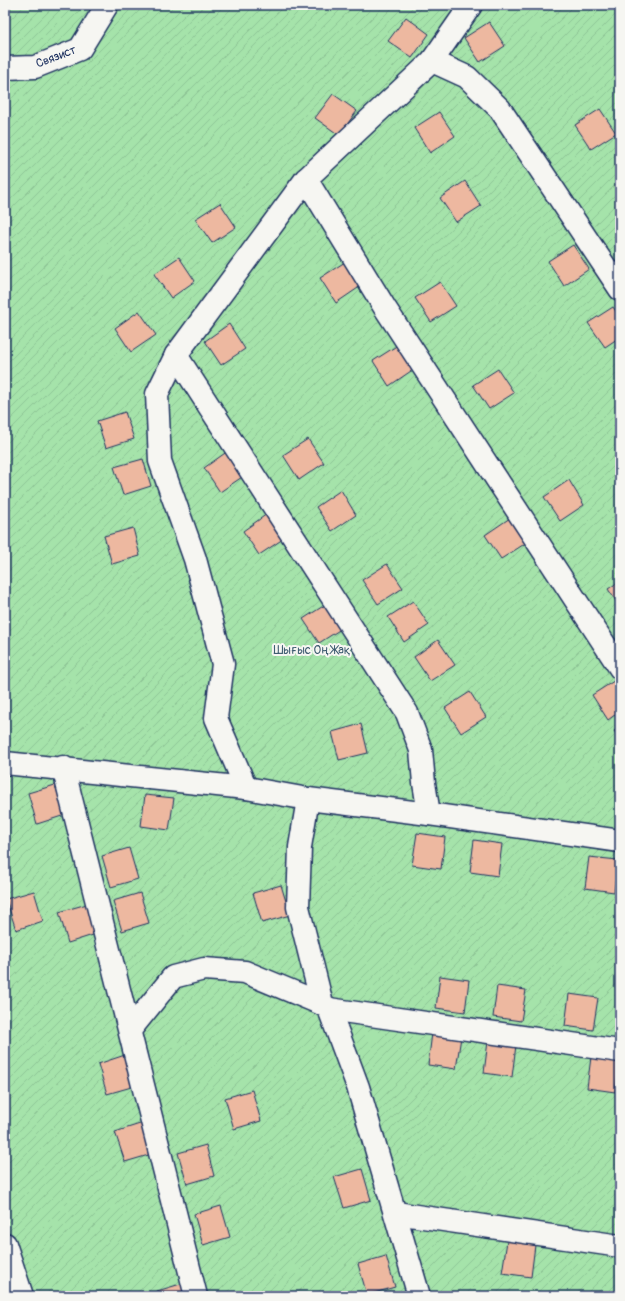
<svg xmlns="http://www.w3.org/2000/svg" width="625" height="1301" viewBox="0 0 625 1301" font-family="Pangolin,sans-serif">
<style>
.garden{fill:url(#garden-furrows);stroke:#608984}
.building{fill:#edb8a0;stroke:#1b2f5e}
.lines{fill:none;stroke-linecap:round;stroke-linejoin:round}
.minor-casing{stroke:#1b2f5e;stroke-width:25}
.minor{stroke:#f6f6f2;stroke-width:22}
.labels{text-anchor:middle;dominant-baseline:central;stroke-width:4;stroke-linejoin:round;paint-order:stroke}
.street-label{font-size:12px;fill:#1b2f5e;stroke:#f6f6f2}
.park-label{font-size:12px;fill:#3e5c71;stroke:#f6f6f2}
</style>
<defs>
<pattern id="garden-furrows" width="10" height="10" patternUnits="userSpaceOnUse"><rect width="10" height="10" fill="#a5e3aa"/><path d="M-1 1l2-2M0 10L10 0M9 11l2-2" fill="none" stroke="#8dc395"/></pattern>
</defs>
<rect width="100%" height="100%" fill="#f6f6f2"/>
<filter id="ink" filterUnits="userSpaceOnUse"><feTurbulence type="fractalNoise" baseFrequency=".025" numOctaves="2"/><feDisplacementMap in="SourceGraphic" scale="8" xChannelSelector="R" yChannelSelector="G"/><feConvolveMatrix kernelMatrix="1 2 1 2 8 2 1 2 1" color-interpolation-filters="sRGB"/></filter>
<g filter="url(#ink)">
<!-- garden -->
<rect class="garden" x="5" y="5" width="615" height="1291"/>
<!-- building -->
<g class="building">
<path d="M 406,17 L 429,34 L 412,58 L 388,41 Z"/>
<path d="M 489,22 L 505,46 L 480,62 L 464,38 Z"/>
<path d="M 333,94 L 357,111 L 339,135 L 315,118 Z"/>
<path d="M 600,109 L 616,133 L 591,149 L 575,125 Z"/>
<path d="M 439,112 L 455,136 L 430,153 L 414,128 Z"/>
<path d="M 465,181 L 481,206 L 456,222 L 440,198 Z"/>
<path d="M 220,203 L 236,227 L 212,243 L 195,219 Z"/>
<path d="M 573,245 L 589,269 L 564,286 L 548,261 Z"/>
<path d="M 179,257 L 195,281 L 171,298 L 154,274 Z"/>
<path d="M 345,262 L 361,286 L 336,303 L 320,278 Z"/>
<path d="M 440,282 L 456,306 L 431,322 L 415,298 Z"/>
<path d="M 613,307 L 620,317 L 620,337 L 605,347 L 588,323 Z"/>
<path d="M 139,311 L 156,335 L 131,352 L 115,328 Z"/>
<path d="M 229,324 L 245,349 L 221,365 L 205,341 Z"/>
<path d="M 398,345 L 414,369 L 389,386 L 373,361 Z"/>
<path d="M 498,369 L 514,393 L 489,409 L 473,385 Z"/>
<path d="M 125,412 L 134,439 L 106,448 L 97,421 Z"/>
<path d="M 308,439 L 324,463 L 299,480 L 283,455 Z"/>
<path d="M 228,451 L 245,475 L 220,492 L 204,468 Z"/>
<path d="M 143,459 L 151,486 L 123,495 L 114,467 Z"/>
<path d="M 569,480 L 584,505 L 560,521 L 544,497 Z"/>
<path d="M 341,490 L 356,515 L 332,531 L 316,507 Z"/>
<path d="M 267,514 L 283,539 L 259,555 L 243,531 Z"/>
<path d="M 510,518 L 526,543 L 501,559 L 485,535 Z"/>
<path d="M 133,528 L 140,556 L 112,564 L 104,536 Z"/>
<path d="M 387,564 L 403,588 L 378,604 L 362,580 Z"/>
<path d="M 620,581 L 620,607 L 608,589 Z"/>
<path d="M 413,601 L 429,625 L 404,642 L 388,617 Z"/>
<path d="M 328,603 L 344,627 L 319,643 L 303,619 Z"/>
<path d="M 438,640 L 455,665 L 430,681 L 414,657 Z"/>
<path d="M 617,679 L 620,684 L 620,711 L 608,720 L 592,695 Z"/>
<path d="M 470,692 L 486,717 L 461,733 L 445,708 Z"/>
<path d="M 361,724 L 368,753 L 339,760 L 332,732 Z"/>
<path d="M 620,727 L 620,739 L 614,731 Z"/>
<path d="M 55,785 L 65,815 L 37,824 L 28,793 Z"/>
<path d="M 145,795 L 174,798 L 169,830 L 141,826 Z"/>
<path d="M 417,833 L 445,837 L 441,869 L 412,865 Z"/>
<path d="M 474,840 L 502,844 L 498,876 L 470,872 Z"/>
<path d="M 129,848 L 138,879 L 111,887 L 102,856 Z"/>
<path d="M 589,857 L 618,860 L 614,892 L 585,888 Z"/>
<path d="M 281,885 L 290,915 L 262,923 L 253,893 Z"/>
<path d="M 34,891 L 43,921 L 16,930 L 6,899 Z"/>
<path d="M 140,893 L 149,923 L 122,931 L 113,901 Z"/>
<path d="M 87,904 L 96,934 L 68,943 L 59,912 Z"/>
<path d="M 440,976 L 469,980 L 465,1012 L 436,1008 Z"/>
<path d="M 497,986 L 526,990 L 521,1021 L 493,1017 Z"/>
<path d="M 569,994 L 598,998 L 593,1030 L 565,1026 Z"/>
<path d="M 432,1033 L 461,1037 L 456,1069 L 428,1065 Z"/>
<path d="M 488,1041 L 516,1045 L 512,1077 L 484,1073 Z"/>
<path d="M 125,1055 L 135,1086 L 107,1094 L 98,1064 Z"/>
<path d="M 591,1057 L 620,1061 L 615,1092 L 587,1088 Z"/>
<path d="M 252,1090 L 261,1121 L 234,1129 L 225,1098 Z"/>
<path d="M 143,1123 L 152,1154 L 125,1162 L 115,1132 Z"/>
<path d="M 206,1145 L 214,1176 L 187,1184 L 178,1153 Z"/>
<path d="M 362,1169 L 371,1200 L 344,1208 L 334,1177 Z"/>
<path d="M 221,1206 L 230,1237 L 203,1245 L 194,1214 Z"/>
<path d="M 507,1241 L 535,1245 L 531,1277 L 502,1273 Z"/>
<path d="M 386,1256 L 395,1287 L 367,1295 L 358,1264 Z"/>
<path d="M 184,1283 L 188,1296 L 158,1296 L 157,1291 Z"/>
</g>
<g class="lines">
<defs>
<g id="minor">
<path d="M 432,61 L 467,77 L 500,109 L 620,289"/>
<path d="M 5,68 L 35,67 L 80,49 L 107,5"/>
<path d="M 306,179 L 385,308 L 620,668"/>
<path d="M 176,355 L 407,713 L 421,750 L 424,783 L 429,814"/>
<path d="M 5,763 L 246,788 L 308,799 L 429,814 L 620,841"/>
<path d="M 63,767 L 196,1296"/>
<path d="M 246,788 L 216,718 L 223,664 L 195,559 L 160,461 L 157,394 L 176,355 L 306,179 L 432,61 L 471,5"/>
<path d="M 308,799 L 300,847 L 298,907 L 322,1004 L 329,1009 L 358,1087 L 419,1296"/>
<path d="M 329,1009 L 620,1051"/>
<path d="M 130,1030 L 173,977 L 204,969 L 245,972 L 322,1004"/>
<path d="M 396,1213 L 620,1246"/>
<path d="M 5,1244 L 22,1296"/>
</g>
</defs>
<!-- minor casing -->
<use href="#minor" class="minor-casing"/>
<!-- minor -->
<use href="#minor" class="minor"/>
</g>
</g>
<g class="labels">
<!-- street labels -->
<g class="street-label">
<text transform="translate(56 57) rotate(-21)">Связист</text>
</g>
<!-- park labels -->
<g class="park-label">
<text x="312" y="650">Шығыс Оң Жақ</text>
</g>
</g>
<!-- margin -->
<rect width="625" height="1301" fill="none" stroke="#f6f6f2" stroke-width="20"/>
<rect x="10" y="10" width="605" height="1281" fill="none" stroke="#1b2f5e" stroke-width="1.5" filter="url(#ink)"/>
</svg>
